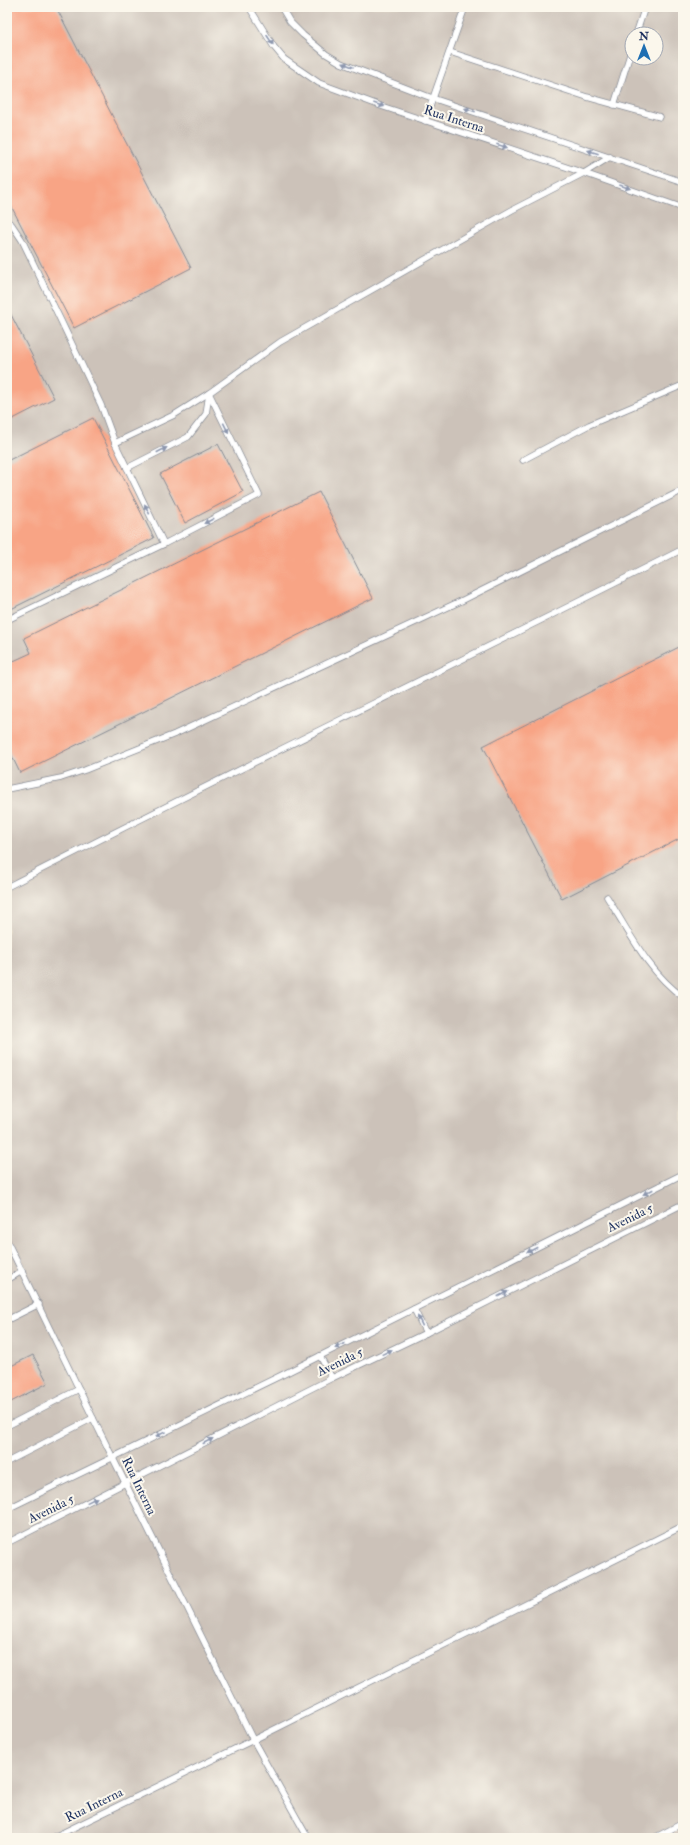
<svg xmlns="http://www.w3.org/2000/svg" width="690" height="1845" viewBox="0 0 690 1845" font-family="'IM FELL Double Pica',serif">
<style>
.industrial{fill:#ccc2b9;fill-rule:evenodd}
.building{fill:#f8a485}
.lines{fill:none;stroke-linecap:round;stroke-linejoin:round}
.service-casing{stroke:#868a93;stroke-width:7}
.service{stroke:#fff;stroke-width:5.5}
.oneway{fill:#8d97ae}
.labels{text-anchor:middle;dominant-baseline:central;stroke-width:4;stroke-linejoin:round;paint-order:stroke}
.street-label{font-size:13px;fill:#1b2f5e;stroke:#fbf7ec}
</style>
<rect width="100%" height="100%" fill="#fbf7ec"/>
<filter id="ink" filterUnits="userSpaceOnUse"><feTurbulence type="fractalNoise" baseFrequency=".025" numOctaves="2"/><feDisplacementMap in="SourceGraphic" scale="8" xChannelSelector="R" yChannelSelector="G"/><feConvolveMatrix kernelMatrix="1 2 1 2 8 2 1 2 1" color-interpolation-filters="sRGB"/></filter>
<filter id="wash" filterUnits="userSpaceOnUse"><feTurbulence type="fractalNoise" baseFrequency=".012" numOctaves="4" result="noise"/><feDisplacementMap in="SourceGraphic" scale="16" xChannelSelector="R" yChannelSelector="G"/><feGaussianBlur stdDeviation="0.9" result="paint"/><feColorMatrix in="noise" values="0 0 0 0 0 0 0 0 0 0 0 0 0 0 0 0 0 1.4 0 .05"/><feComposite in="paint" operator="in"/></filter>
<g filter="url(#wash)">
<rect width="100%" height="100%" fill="#f0e4c8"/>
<!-- industrial -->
<path class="industrial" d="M 7,7 L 683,7 L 683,1838 L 7,1838 ZM 632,34 L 656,34 L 656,58 L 632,58 Z"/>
<g id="blocks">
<!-- building -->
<g class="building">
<path d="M 7,7 L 56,7 L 191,268 L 74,328 L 7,198 Z"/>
<path d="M 7,307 L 54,398 L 7,422 Z"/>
<path d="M 93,418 L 154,538 L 7,611 L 7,461 Z"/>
<path d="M 218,444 L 243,492 L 185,523 L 160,474 Z"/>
<path d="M 319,492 L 373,598 L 20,773 L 7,746 L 7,664 L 31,653 L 24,638 Z"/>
<path d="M 683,645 L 683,837 L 562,899 L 483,746 Z"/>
<path d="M 33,1355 L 48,1383 L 7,1404 L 7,1368 Z"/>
</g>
</g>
</g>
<g filter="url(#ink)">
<use href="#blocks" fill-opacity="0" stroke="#868a93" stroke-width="1"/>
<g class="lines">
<defs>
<g id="service">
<path d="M 249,7 L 274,47 L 284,59 L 319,83 L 381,106 L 584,173 L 683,208"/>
<path d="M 281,7 L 290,22 L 303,35 L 326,54 L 341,63 L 432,98 L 683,182"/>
<path d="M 636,34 L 645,7"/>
<path d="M 450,52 L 587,97 L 660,117"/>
<path d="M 614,105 L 632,48"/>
<path d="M 425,121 L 465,7"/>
<path d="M 7,221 L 12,225 L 22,240 L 61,321 L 101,405 L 115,443 L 164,544"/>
<path d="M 115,443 L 174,415 L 209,393 L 280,342 L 512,210 L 584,173 L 610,157"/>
<path d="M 523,460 L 589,425 L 683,385"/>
<path d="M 127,468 L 188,437 L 206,414 L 209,394"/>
<path d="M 7,620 L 164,544 L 259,495 L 209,393"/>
<path d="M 7,789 L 61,778 L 85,770 L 175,734 L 461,601 L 683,490"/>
<path d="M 7,887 C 231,772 458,663 683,549"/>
<path d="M 607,897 C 629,932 649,973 683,997"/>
<path d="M 7,1241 L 93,1418 L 253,1740 L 308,1838"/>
<path d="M 7,1280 L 22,1271"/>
<path d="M 414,1309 L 426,1333"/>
<path d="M 7,1320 L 39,1304"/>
<path d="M 320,1356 L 332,1378"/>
<path d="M 7,1426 L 79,1389"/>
<path d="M 7,1462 L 93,1418"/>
<path d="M 7,1509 L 284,1374 L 683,1174"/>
<path d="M 7,1543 L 332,1378 L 426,1333 L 683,1204"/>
<path d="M 52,1838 L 253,1740 L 683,1526"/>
<path d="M 654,1838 L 683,1823"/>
</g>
</defs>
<!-- service casing -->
<use href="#service" class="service-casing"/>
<!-- service -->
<use href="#service" class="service"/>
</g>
<!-- one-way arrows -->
<defs><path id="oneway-solid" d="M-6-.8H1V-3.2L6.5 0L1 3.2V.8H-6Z"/></defs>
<g class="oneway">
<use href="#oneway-solid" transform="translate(270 40) rotate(56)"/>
<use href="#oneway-solid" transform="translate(348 65) rotate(-159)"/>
<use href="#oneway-solid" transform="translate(379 105) rotate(19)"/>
<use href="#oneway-solid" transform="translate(470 110) rotate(-162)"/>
<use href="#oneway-solid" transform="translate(502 146) rotate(18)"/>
<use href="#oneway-solid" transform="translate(593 152) rotate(-162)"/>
<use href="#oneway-solid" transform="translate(625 187) rotate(19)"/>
<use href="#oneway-solid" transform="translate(226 428) rotate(64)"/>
<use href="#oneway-solid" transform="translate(162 450) rotate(-27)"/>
<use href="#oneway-solid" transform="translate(147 509) rotate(-116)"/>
<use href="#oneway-solid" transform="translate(209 521) rotate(153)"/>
<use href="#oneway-solid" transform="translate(648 1192) rotate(153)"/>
<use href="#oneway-solid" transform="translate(532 1250) rotate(153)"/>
<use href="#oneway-solid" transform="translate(503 1294) rotate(-27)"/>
<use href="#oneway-solid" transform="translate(420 1321) rotate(-116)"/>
<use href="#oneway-solid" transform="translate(340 1346) rotate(153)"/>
<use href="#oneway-solid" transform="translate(387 1352) rotate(-26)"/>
<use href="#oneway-solid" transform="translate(161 1434) rotate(154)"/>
<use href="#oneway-solid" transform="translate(208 1441) rotate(-27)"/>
<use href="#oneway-solid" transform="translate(92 1500) rotate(-26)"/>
</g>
</g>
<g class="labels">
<!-- street labels -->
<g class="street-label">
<text transform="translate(454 119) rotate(18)">Rua Interna</text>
<text transform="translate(630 1218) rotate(-26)">Avenida 5</text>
<text transform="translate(340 1362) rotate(-26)">Avenida 5</text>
<text transform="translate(139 1486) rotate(64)">Rua Interna</text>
<text transform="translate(51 1509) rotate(-26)">Avenida 5</text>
<text transform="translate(94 1805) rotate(-26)">Rua Interna</text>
</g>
</g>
<!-- margin -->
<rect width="690" height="1845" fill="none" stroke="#fbf7ec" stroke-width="24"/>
<!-- north arrow -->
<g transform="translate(644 46)"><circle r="19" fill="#fbf7ec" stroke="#a1a7b3"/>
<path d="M0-3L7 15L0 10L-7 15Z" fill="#1f6fb2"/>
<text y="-6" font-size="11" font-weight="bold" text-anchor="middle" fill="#1b2f5e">N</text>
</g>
</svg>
